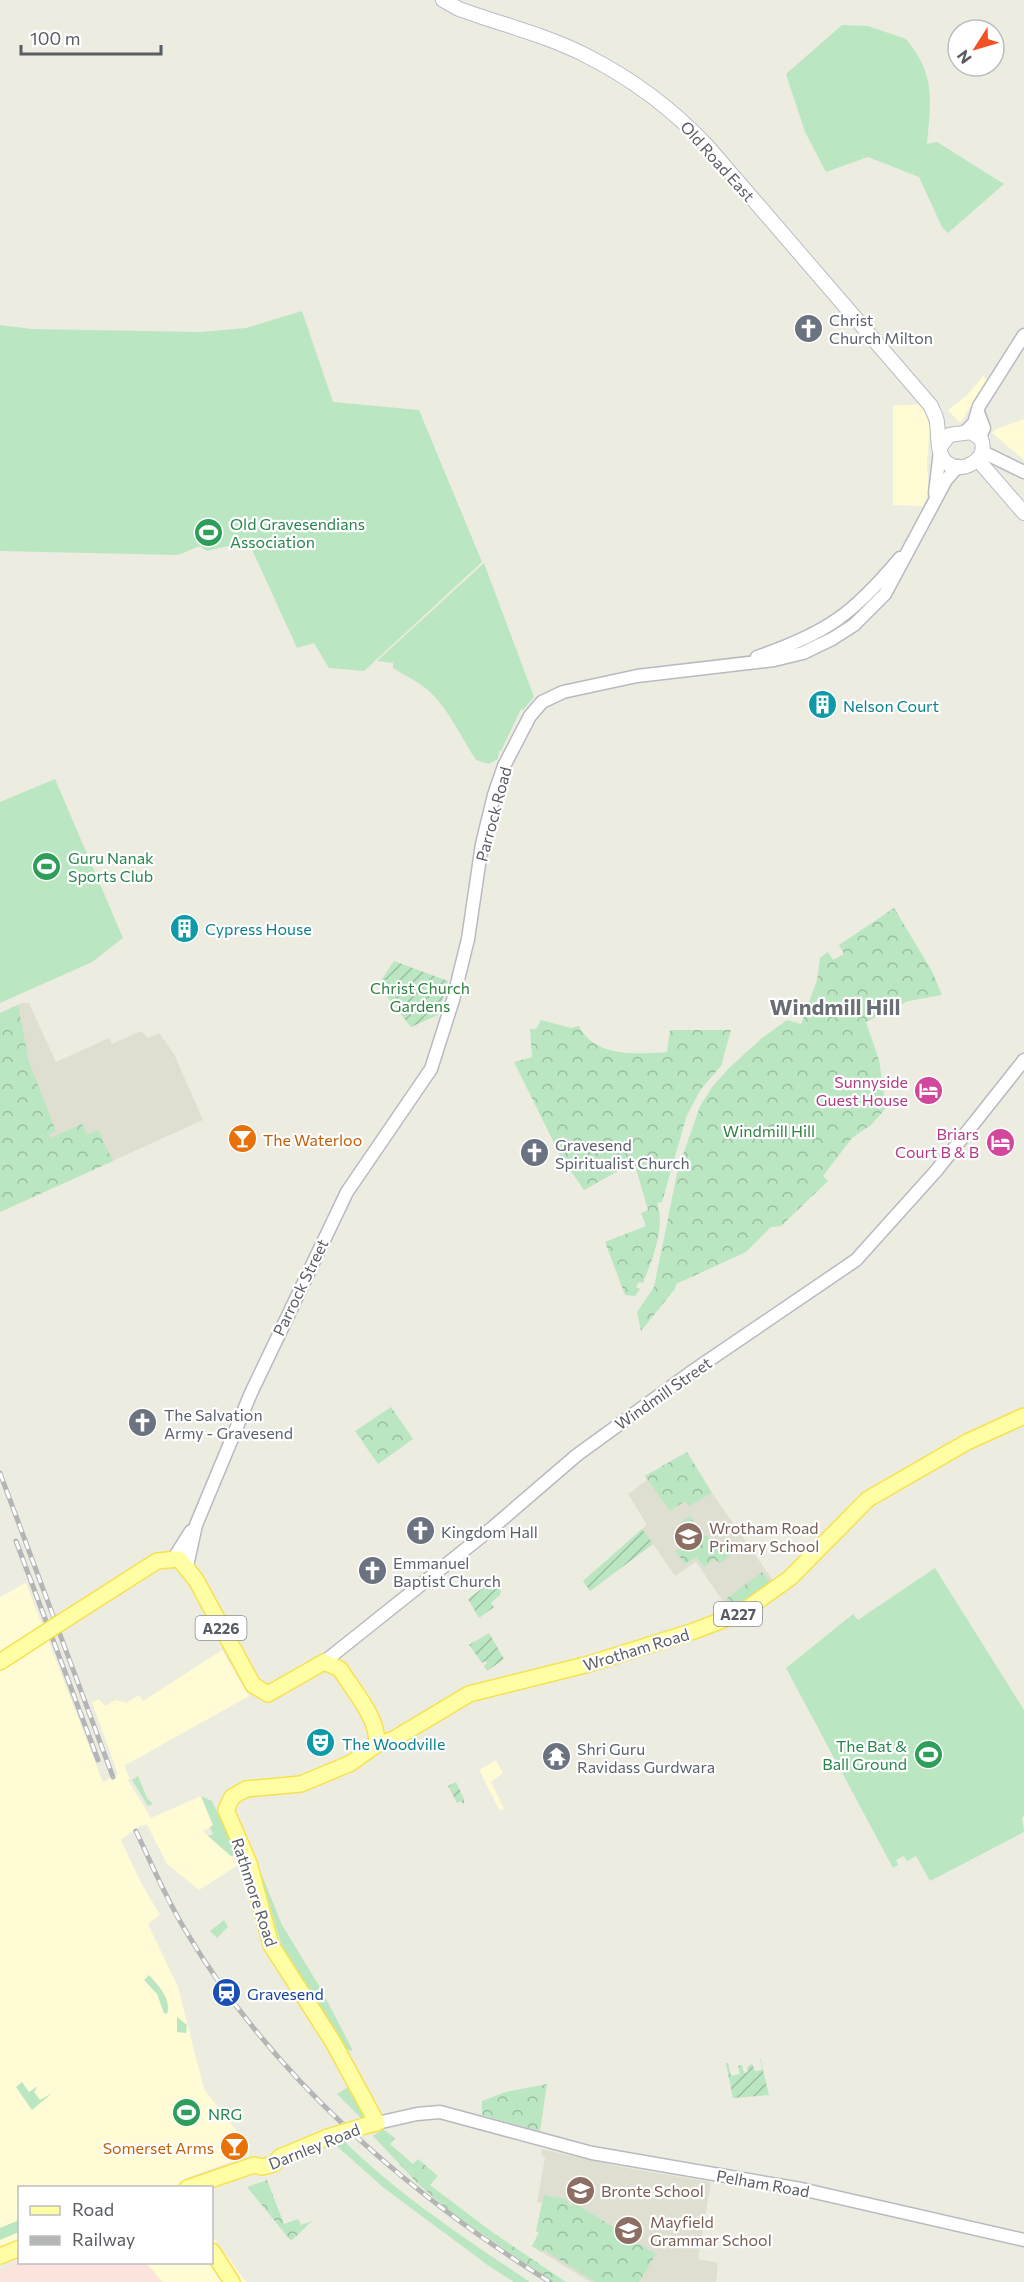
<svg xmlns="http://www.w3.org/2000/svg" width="1024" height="2282" viewBox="0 0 1024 2282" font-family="Commissioner,sans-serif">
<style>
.commercial{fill:#fffbd4}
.education{fill:#dfdfd1}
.medical{fill:#fce3db}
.grass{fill:#bbe6c2}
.forest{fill:url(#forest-crowns)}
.garden{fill:url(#garden-furrows)}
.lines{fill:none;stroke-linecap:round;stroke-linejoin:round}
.tertiary-casing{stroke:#b9bac0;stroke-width:15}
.secondary-casing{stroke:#b9bcc3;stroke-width:16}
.primary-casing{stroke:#f8e14f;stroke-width:18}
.tertiary{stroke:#fff;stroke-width:12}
.secondary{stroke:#fff;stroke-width:14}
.primary{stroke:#fffea4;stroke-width:15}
.rail-casing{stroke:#b4b5b5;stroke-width:5}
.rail{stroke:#fff;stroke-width:3;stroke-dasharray:9;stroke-linecap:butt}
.primary-bridge-casing{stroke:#f8e14f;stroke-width:18;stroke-linecap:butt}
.primary-bridge{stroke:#fffea4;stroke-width:15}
.labels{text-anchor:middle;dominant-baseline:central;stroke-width:4.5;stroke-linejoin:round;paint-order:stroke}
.shield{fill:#fff;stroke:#8b8d91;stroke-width:1.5}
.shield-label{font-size:15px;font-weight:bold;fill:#595c62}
.street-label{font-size:16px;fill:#595c62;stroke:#fff}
.worship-label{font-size:16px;fill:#5b616d;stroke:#fff;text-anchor:start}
.leisure-label{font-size:16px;fill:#27864d;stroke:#fff;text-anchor:start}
.culture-label{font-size:16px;fill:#0d838f;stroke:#fff;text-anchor:start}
.park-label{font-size:16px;fill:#2f8340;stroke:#fff}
.hotel-label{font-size:16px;fill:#b23c85;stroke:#fff;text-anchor:end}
.food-label{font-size:16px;fill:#c56008;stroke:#fff;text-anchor:start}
.education-label{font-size:16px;fill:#785e54;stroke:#fff;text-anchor:start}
.transit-label{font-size:16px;fill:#164399;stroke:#fff;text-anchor:start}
.district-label{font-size:22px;font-weight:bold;fill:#6a6e75;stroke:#fff}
</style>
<defs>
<pattern id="forest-crowns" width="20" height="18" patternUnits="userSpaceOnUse" patternTransform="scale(1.5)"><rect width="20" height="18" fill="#bbe6c2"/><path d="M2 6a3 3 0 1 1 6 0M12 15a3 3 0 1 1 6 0" fill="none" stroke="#9bbea1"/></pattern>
<pattern id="garden-furrows" width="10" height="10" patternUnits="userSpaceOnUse" patternTransform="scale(1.5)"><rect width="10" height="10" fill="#bbe6c2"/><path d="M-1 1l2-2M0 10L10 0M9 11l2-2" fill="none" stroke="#9bbea1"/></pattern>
</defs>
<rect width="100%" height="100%" fill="#edece1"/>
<!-- commercial -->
<g class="commercial">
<path d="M 983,376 L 987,380 L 961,422 L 959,422 L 948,410 L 966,396 Z"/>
<path d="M 921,404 L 930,427 L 927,463 L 929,491 L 923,506 L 893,505 L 893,406 Z"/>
<path d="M 1024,419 L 1024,460 L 992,433 L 994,430 Z"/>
<path d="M 26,1583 L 103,1782 L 118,1774 L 92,1703 L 99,1699 L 105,1706 L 116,1700 L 126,1703 L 139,1695 L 143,1701 L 222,1650 L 249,1696 L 124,1766 L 130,1778 L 128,1780 L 151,1818 L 201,1796 L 213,1826 L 203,1831 L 240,1864 L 199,1890 L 167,1864 L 147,1825 L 139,1826 L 121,1840 L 140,1881 L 160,1915 L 148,1924 L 178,1987 L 204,2089 L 249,2147 L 249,2155 L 184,2179 L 188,2187 L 20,2188 L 19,2256 L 0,2266 L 0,1597 Z"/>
<path d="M 496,1760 L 503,1773 L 491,1782 L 504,1809 L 500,1811 L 479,1770 Z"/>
<path d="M 212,2236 L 246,2282 L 162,2282 L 146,2263 L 212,2262 Z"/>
</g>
<!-- education -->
<g class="education">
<path d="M 22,1003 L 29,1003 L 56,1062 L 109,1038 L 112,1044 L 141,1031 L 148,1038 L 159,1033 L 174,1054 L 203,1120 L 0,1212 L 0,1013 Z"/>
<path d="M 687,1452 L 712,1493 L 774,1582 L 729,1610 L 696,1562 L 675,1576 L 653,1544 L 590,1591 L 583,1581 L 647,1525 L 628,1494 L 647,1480 L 645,1476 Z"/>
<path d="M 542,2149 L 622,2167 L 711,2182 L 698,2259 L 718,2263 L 716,2282 L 590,2282 L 532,2246 L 539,2233 L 536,2231 L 542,2203 L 537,2202 L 545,2158 L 541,2153 Z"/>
</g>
<!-- medical -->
<path class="medical" d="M 19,2261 L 146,2263 L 162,2282 L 0,2282 L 0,2271 Z"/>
<!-- grass -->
<g class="grass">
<path d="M 842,25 L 868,26 L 906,39 C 936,75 931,101 927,144 L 937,142 L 1004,184 L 948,233 L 942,227 L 919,177 L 868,157 L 826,172 L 805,132 L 786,74 Z"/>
<path d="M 302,311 L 333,402 L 419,410 L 482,562 L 364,671 L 329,668 L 314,643 L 297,648 L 248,541 L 207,551 L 200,546 L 178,555 L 0,551 L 0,325 L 32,329 L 200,332 L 246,328 Z"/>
<path d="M 484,563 L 534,697 L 523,710 L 521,709 L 501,751 L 499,751 L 498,759 L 489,764 L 476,760 C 461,737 448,708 428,690 C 417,681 404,675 393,668 L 393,663 L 377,661 Z"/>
<path d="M 55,779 L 123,938 L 92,962 L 0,1003 L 0,802 Z"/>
<path d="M 935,1568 L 1024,1710 L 1024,1816 L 1022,1818 L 1024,1832 L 930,1881 L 916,1856 L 907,1861 L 904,1856 L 896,1860 L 898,1865 L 893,1868 L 786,1668 L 853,1614 L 858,1620 Z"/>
<path d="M 138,1776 L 147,1798 L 153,1804 L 148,1806 L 132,1780 Z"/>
<path d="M 201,1796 L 212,1801 L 237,1854 L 231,1856 L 208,1836 L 213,1834 L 210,1827 L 213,1825 Z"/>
<path d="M 259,1868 L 282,1925 L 321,1989 L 353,2051 L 347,2050 L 281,1944 Z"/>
<path d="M 224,1920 L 228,1927 L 217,1938 L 210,1931 Z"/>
<path d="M 149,1975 C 158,1985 172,1999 167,2014 L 164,2013 L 157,1994 L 144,1980 Z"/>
<path d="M 177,2017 L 187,2025 L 186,2033 L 177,2032 Z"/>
<path d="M 22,2082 L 29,2092 L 38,2086 L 34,2092 L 40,2100 L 52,2093 L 32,2110 L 16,2087 Z"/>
<path d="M 348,2087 L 363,2113 L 363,2120 L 337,2094 Z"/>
<path d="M 343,2140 C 398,2195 466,2239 530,2282 L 514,2282 L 489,2266 L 384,2188 L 331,2141 Z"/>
<path d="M 19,2220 L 19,2232 L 0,2240 L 0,2228 Z"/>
</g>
<!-- forest -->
<g class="forest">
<path d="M 894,908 L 932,971 L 942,995 L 908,1001 L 866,1022 L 879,1060 L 886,1108 L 871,1125 L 852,1138 L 823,1176 L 828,1181 L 781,1226 L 771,1227 L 746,1252 L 676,1284 L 675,1289 L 641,1331 L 637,1312 L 654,1287 L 678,1169 L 700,1106 L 713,1086 L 729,1068 L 762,1038 L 787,1020 L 801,1024 L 817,980 L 820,958 L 828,952 L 833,960 L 844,954 L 839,945 Z"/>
<path d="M 18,1005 L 29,1062 L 56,1131 L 49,1134 L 50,1138 L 82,1124 L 87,1135 L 98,1130 L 113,1161 L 0,1212 L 0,1013 Z"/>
<path d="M 541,1020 L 571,1028 L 579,1026 C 595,1058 637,1054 667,1052 L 670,1030 L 731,1030 L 721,1066 L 701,1089 L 687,1115 L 662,1202 L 657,1203 C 666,1226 652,1261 643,1283 L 639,1282 L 636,1287 L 640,1289 L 635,1296 L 625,1295 L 605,1242 L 646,1226 L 641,1213 L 648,1210 L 634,1162 L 584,1190 L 561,1157 L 514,1062 L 532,1057 L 530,1029 L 536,1029 Z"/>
<path d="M 391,1407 L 413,1439 L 378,1464 L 355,1431 Z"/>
<path d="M 687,1452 L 712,1493 L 689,1506 L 685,1501 L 670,1511 L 645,1476 Z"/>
<path d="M 690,1516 L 703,1537 L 706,1535 L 719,1550 L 726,1545 L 732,1554 L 719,1564 L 715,1559 L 704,1567 L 696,1557 L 685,1564 L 675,1551 L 685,1547 L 690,1540 L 680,1523 Z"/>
<path d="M 762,1572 L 771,1584 L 732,1608 L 726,1599 Z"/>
<path d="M 547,2084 L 540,2131 L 482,2115 L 482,2101 L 506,2092 Z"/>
<path d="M 383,2129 L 395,2138 L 390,2144 L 413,2164 L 418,2159 L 438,2176 L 430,2185 L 492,2232 L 566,2282 L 553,2282 L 453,2214 L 418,2184 L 373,2136 Z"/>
<path d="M 267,2180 L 284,2224 L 298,2219 L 301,2225 L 312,2221 L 291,2241 L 247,2187 Z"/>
<path d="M 544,2195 L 566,2199 L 570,2206 L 573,2202 L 656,2254 L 639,2282 L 595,2282 L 544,2250 L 541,2252 L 532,2246 L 539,2233 L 536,2231 Z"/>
</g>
<!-- garden -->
<g class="garden">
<path d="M 394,961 L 448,981 L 438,1015 L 411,1027 L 378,985 Z"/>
<path d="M 642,1529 L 653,1544 L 590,1591 L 583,1581 Z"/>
<path d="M 492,1581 L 501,1591 L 500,1595 L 491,1603 L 494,1607 L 479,1618 L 468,1599 Z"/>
<path d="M 489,1633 L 504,1659 L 487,1671 L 484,1666 L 487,1663 L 485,1661 L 482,1663 L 469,1645 Z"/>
<path d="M 456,1782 L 464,1799 L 464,1805 L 461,1801 L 457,1803 L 448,1786 Z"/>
<path d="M 759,2054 L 769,2095 L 733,2098 L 726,2064 L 728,2063 L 731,2076 L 740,2074 L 738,2066 L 742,2065 L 744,2073 L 748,2072 L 747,2067 L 752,2064 L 755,2071 L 762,2070 Z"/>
</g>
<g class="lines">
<defs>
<g id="tertiary">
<path d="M 978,412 L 984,428 L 980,437"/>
<path d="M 965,432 L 974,423 L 979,406 L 1024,335"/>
<path d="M 983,452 L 1024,472"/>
<path d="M 935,493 L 940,451"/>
<path d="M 757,657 C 827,633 853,614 900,558"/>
<path d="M 174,1558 L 191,1531"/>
<path d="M 187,1566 L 196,1525 L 251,1393 L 347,1192 L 431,1069 L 453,1000 L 468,939 L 482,844 L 494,795 L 504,766 L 530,716 L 542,702 L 563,692 L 637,676 L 774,660 L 803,653 L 832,639 L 854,625 L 885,594 L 946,480 L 958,466"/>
<path d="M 324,1662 L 492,1528 L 577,1455 L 690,1373 L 856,1260 L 936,1171 L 1024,1060"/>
<path d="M 377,2123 L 417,2114 L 440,2112 L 592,2153 L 801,2189 L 1024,2240"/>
</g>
<g id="secondary">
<path d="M 443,0 L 459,9 C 500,24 546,35 585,55 C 633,79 672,108 709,148 L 931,406 C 933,412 937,417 937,423 C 939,436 936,454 947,463 C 960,475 990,460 981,439 L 971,432 L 949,435 L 940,447"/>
<path d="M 978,460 L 1024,513"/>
</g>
<g id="primary">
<path d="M 60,1623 L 157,1561 L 179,1559 L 196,1580 L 253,1685 L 268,1694 L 324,1662 L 340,1669 C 352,1689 381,1721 376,1745"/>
<path d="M 0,1662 L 43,1634"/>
<path d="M 364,2126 L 377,2123 L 333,2042 L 271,1945 L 249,1863 L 226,1810 L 232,1797 L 246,1789 L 301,1784 L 351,1763 L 376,1745 L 394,1739 L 469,1694 L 589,1664 L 694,1631 L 741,1613 L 790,1578 L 868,1499 L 967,1442 L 1024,1416"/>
<path d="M 187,2188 L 254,2165 L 262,2167 L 274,2164 L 280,2157 L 328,2137"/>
<path d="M 212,2251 L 232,2282"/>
<path d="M 0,2256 L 20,2248"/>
</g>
</defs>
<!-- tertiary casing -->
<use href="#tertiary" class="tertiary-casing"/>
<!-- secondary casing -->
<use href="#secondary" class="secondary-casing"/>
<!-- primary casing -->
<use href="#primary" class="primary-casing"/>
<!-- tertiary -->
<use href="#tertiary" class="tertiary"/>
<!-- secondary -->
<use href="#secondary" class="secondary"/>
<!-- primary -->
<use href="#primary" class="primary"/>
<defs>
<g id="rail">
<path d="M 0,1473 L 113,1777"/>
<path d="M 16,1541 L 98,1760"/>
<path d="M 136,1831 C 152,1865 167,1901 187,1933 C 273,2077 408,2194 550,2282"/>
</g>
</defs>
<!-- rail casing -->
<use href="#rail" class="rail-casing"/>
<!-- rail -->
<use href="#rail" class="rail"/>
<defs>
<g id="primary-bridge">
<path d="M 43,1634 L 60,1623"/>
<path d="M 328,2137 L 364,2126"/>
</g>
</defs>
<!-- primary-bridge casing -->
<use href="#primary-bridge" class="primary-bridge-casing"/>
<!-- primary-bridge -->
<use href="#primary-bridge" class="primary-bridge"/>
</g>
<!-- icons -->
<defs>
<symbol id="church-disc" viewBox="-11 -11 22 22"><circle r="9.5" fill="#6b7280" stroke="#fff"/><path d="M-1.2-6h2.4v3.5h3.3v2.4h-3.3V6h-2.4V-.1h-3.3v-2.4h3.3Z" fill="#fff"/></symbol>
<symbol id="stadium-disc" viewBox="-11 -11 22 22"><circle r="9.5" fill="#2e9e5b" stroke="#fff"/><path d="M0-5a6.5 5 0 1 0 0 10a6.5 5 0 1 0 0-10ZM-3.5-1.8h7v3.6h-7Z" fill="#fff"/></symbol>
<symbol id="building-disc" viewBox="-11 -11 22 22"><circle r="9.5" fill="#0f9aa8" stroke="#fff"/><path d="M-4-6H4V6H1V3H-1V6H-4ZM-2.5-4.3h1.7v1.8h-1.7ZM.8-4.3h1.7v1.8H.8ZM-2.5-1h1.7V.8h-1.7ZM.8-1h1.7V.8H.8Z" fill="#fff"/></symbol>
<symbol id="hotel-disc" viewBox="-11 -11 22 22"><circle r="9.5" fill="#d1479c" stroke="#fff"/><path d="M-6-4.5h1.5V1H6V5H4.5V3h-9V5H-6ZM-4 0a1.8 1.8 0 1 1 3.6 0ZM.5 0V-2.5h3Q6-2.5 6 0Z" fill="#fff"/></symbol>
<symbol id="bar-disc" viewBox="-11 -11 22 22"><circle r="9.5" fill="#e8710a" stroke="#fff"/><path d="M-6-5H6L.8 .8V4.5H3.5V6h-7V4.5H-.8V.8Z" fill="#fff"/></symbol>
<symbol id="school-disc" viewBox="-11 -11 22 22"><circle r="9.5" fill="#8d6e63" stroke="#fff"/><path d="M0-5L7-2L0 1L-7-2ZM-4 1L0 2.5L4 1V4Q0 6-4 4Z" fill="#fff"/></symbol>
<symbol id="theatre-disc" viewBox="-11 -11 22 22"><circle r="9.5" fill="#0f9aa8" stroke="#fff"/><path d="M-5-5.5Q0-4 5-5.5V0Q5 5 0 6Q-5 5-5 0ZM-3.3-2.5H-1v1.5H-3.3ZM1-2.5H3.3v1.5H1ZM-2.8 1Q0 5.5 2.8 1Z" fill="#fff"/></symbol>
<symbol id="temple-disc" viewBox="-11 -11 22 22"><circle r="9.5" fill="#6b7280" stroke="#fff"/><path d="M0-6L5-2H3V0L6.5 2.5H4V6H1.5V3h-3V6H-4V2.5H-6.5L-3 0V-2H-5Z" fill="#fff"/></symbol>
<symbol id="station-disc" viewBox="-11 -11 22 22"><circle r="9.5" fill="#1a4fb4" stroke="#fff"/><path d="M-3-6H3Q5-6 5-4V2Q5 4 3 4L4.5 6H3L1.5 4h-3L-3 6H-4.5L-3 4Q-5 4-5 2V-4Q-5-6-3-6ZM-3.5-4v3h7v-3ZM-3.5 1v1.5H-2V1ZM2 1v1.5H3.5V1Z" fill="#fff"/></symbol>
</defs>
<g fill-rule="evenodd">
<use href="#church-disc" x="792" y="312" width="33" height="33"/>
<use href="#stadium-disc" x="192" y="516" width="33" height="33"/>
<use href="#building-disc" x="806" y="688" width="33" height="33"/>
<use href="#stadium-disc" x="30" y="850" width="33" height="33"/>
<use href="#building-disc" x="168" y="912" width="33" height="33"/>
<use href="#hotel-disc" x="912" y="1074" width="33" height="33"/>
<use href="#bar-disc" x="226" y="1122" width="33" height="33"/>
<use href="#hotel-disc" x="984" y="1126" width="33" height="33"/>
<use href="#church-disc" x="518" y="1136" width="33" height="33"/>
<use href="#church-disc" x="126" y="1406" width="33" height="33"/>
<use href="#church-disc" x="404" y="1514" width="33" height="33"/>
<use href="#school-disc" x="672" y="1520" width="33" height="33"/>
<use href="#church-disc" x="356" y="1554" width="33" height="33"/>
<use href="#theatre-disc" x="304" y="1726" width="33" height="33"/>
<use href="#stadium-disc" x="912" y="1738" width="33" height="33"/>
<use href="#temple-disc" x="540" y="1740" width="33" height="33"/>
<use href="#station-disc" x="210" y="1976" width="33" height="33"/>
<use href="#stadium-disc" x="170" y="2096" width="33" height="33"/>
<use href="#bar-disc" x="218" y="2130" width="33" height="33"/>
<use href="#school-disc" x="564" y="2174" width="33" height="33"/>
<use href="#school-disc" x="612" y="2214" width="33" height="33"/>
</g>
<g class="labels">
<!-- shield labels -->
<g class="shield">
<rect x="714" y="1602" width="48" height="24" rx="4.5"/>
<rect x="195.5" y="1616" width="51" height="24" rx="4.5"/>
</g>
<g class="shield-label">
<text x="738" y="1614">A227</text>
<text x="221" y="1628">A226</text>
</g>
<!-- street labels -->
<g class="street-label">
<text transform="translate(718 161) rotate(48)">Old Road East</text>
<text transform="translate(493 814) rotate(-75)">Parrock Road</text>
<text transform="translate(300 1287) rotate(-64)">Parrock Street</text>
<text transform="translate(663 1393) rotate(-35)">Windmill Street</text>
<text transform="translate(636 1649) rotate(-17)">Wrotham Road</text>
<text transform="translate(255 1892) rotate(72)">Rathmore Road</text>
<text transform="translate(314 2146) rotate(-22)">Darnley Road</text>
<text transform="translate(763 2183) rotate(10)">Pelham Road</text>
</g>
<!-- worship labels -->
<g class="worship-label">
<text x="829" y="319">Christ<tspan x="829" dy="18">Church Milton</tspan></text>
<text x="555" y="1144">Gravesend<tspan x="555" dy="18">Spiritualist Church</tspan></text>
<text x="164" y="1414">The Salvation<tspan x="164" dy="18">Army - Gravesend</tspan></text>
<text x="441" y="1531">Kingdom Hall</text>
<text x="393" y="1562">Emmanuel<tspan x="393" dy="18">Baptist Church</tspan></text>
<text x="577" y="1748">Shri Guru<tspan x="577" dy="18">Ravidass Gurdwara</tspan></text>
</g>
<!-- leisure labels -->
<g class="leisure-label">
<text x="230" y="523">Old Gravesendians<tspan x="230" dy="18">Association</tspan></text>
<text x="68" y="857">Guru Nanak<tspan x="68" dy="18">Sports Club</tspan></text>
<text x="907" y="1745" text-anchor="end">The Bat &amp;<tspan x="907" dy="18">Ball Ground</tspan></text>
<text x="208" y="2113">NRG</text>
</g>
<!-- culture labels -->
<g class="culture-label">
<text x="843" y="705">Nelson Court</text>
<text x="205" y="928">Cypress House</text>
<text x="342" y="1743">The Woodville</text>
</g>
<!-- park labels -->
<g class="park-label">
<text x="420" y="987">Christ Church<tspan x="420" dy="18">Gardens</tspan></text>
<text x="769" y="1130">Windmill Hill</text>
</g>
<!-- hotel labels -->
<g class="hotel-label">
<text x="908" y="1081">Sunnyside<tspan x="908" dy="18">Guest House</tspan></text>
<text x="979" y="1133">Briars<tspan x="979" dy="18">Court B &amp; B</tspan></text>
</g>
<!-- food labels -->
<g class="food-label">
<text x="263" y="1139">The Waterloo</text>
<text x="214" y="2147" text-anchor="end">Somerset Arms</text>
</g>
<!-- education labels -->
<g class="education-label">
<text x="709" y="1527">Wrotham Road<tspan x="709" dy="18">Primary School</tspan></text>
<text x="601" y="2190">Bronte School</text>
<text x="650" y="2221">Mayfield<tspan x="650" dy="18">Grammar School</tspan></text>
</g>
<!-- transit labels -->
<g class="transit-label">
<text x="247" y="1993">Gravesend</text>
</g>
<!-- district labels -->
<g class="district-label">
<text x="835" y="1006">Windmill Hill</text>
</g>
</g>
<!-- legend -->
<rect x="18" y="2186" width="195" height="78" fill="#ffffff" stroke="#bdbec0" stroke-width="1.5"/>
<rect x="30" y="2206" width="30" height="9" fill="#fffea4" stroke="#bdbec0" stroke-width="1.5"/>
<text x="72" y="2216" font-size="18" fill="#595c62">Road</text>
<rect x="30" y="2236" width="30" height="9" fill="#b4b5b5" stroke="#bdbec0" stroke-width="1.5"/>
<text x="72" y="2246" font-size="18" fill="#595c62">Railway</text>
<!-- north arrow -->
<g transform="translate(976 48) rotate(233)"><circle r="28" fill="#ffffff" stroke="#bdbec0" stroke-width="1.5"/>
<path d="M0-4.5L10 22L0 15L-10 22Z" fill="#f15123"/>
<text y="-9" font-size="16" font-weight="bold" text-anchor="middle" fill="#595c62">N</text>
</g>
<!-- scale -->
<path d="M21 45v9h140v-9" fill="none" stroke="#595c62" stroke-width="3"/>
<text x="30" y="45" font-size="18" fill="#595c62" stroke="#ffffff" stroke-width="4.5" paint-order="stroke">100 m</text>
</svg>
